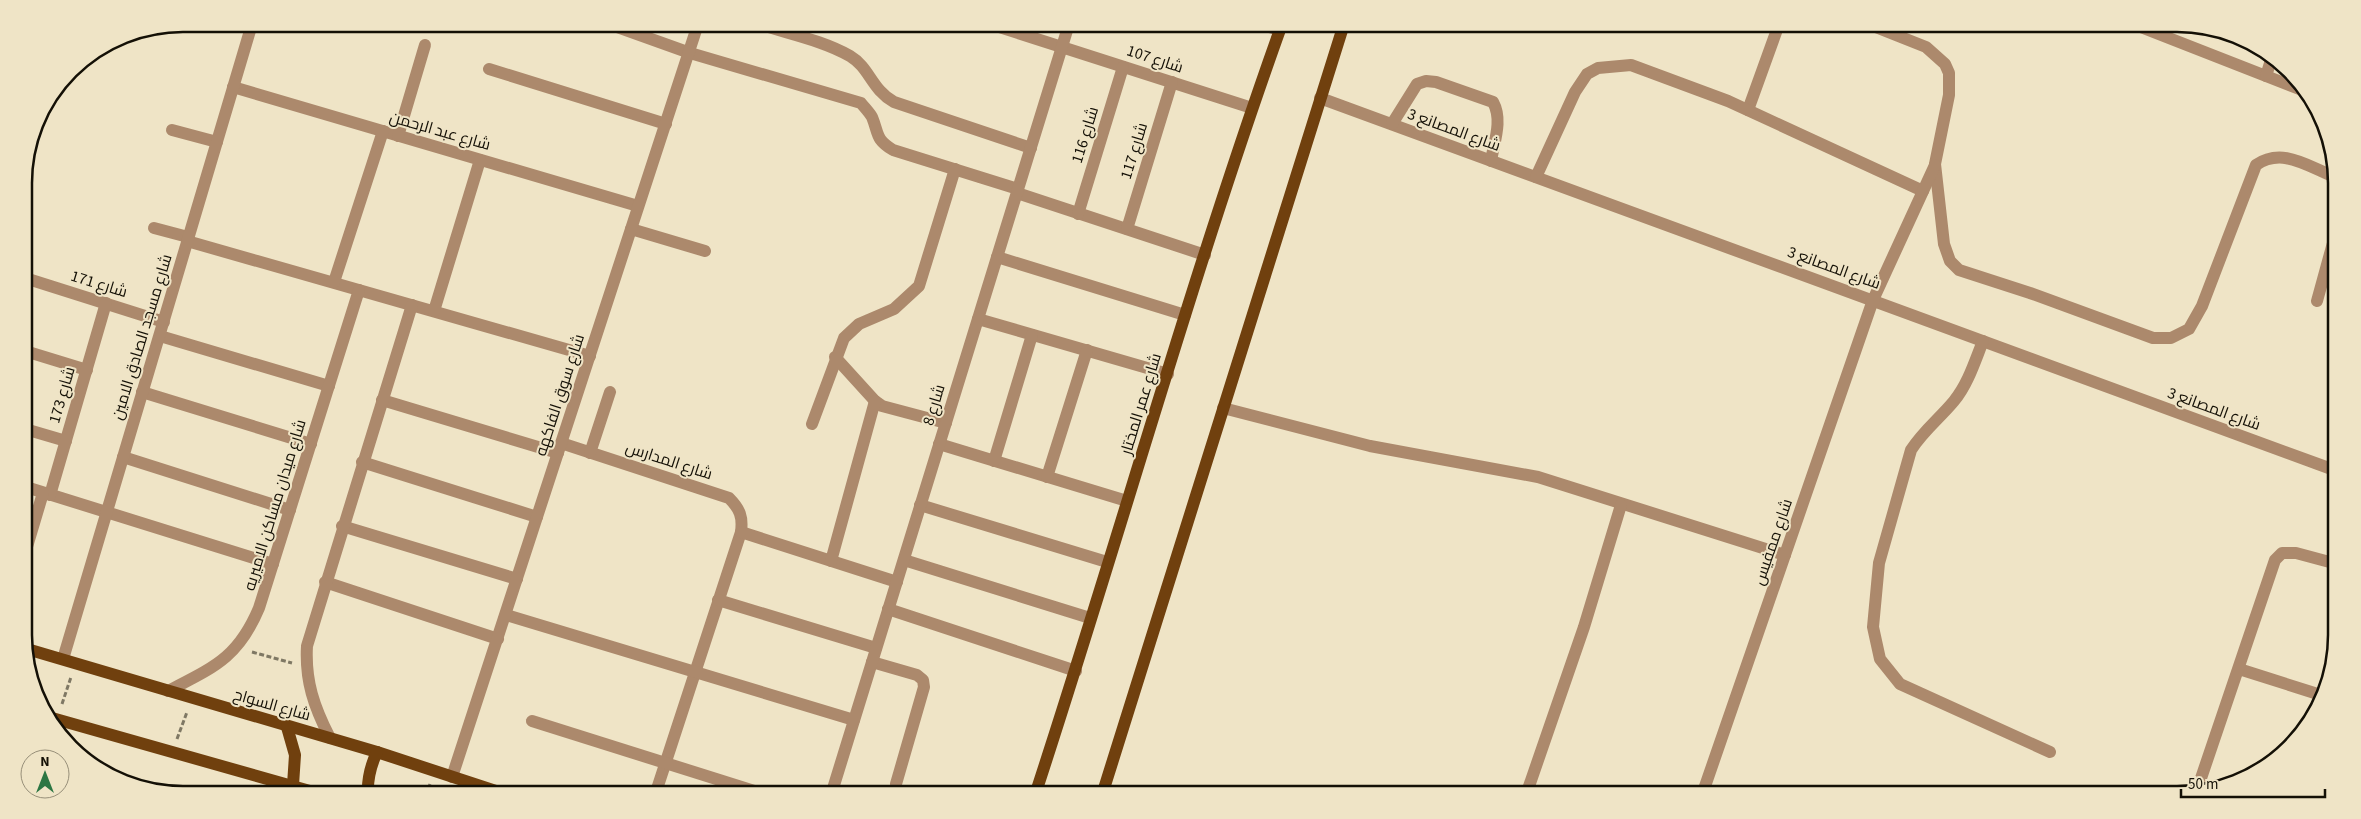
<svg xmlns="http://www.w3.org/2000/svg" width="2361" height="819" viewBox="0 0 2361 819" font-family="'Source Sans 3',Cairo,sans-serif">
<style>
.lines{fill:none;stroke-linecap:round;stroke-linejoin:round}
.path{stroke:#7f7864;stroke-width:3;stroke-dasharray:5 2.5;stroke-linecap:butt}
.minor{stroke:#ac896c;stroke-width:12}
.major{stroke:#70400e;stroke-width:12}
.labels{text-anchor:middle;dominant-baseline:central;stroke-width:4;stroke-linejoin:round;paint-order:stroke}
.street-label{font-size:16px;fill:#141006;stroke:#efe4c6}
.rim{fill:none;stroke:#141006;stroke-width:2.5}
</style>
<rect width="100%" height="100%" fill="#efe4c6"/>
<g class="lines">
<!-- path -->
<g class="path">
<path d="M 252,652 L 292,663"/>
<path d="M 62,704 L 71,677"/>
<path d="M 177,739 L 187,712"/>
<path d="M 426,795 L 430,784"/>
</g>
<!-- minor -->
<g class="minor">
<path d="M 609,24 L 690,53 L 861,103 C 864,107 869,112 872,117 C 879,134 875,139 893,150 L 1018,189"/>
<path d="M 990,24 L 1252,108"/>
<path d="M 1259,24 L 1280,30"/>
<path d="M 1868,24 L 1926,47 L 1945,64 L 1949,73 L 1949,95 L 1935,164 L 1944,244 L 1950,261 L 1959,270 L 2030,293 L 2153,338 L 2171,338 L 2189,329 L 2202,306 L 2256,165 C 2282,147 2307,166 2333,176 L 2336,180"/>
<path d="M 2133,24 L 2307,92"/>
<path d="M 762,25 C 790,34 824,41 850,56 C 870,68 871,89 894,102 L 1031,148"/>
<path d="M 489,69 L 666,124"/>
<path d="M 2266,76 L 2271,60"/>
<path d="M 233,87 L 638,206"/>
<path d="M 1320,98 L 2337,471"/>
<path d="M 1748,110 L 1779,24"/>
<path d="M 1392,124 L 1417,84 L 1426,81 L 1436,82 L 1493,102 C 1503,120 1494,142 1491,161"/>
<path d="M 172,130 L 217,142"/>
<path d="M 398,136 L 425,45"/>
<path d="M 1536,177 L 1575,92 L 1587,74 L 1598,68 L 1631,65 L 1728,101 L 1923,191"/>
<path d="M 1017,193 L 1205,255"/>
<path d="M 1078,214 L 1123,67"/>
<path d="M 154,228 L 188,237"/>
<path d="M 631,229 L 705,251"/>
<path d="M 1127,229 L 1172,82"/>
<path d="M 187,241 L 590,356"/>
<path d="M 997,257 L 1185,315"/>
<path d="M 25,278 L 164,322"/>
<path d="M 334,282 L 383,131"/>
<path d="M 2317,301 L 2336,232"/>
<path d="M 434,311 L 480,160"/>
<path d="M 978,319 L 1168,374"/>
<path d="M 160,336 L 329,386"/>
<path d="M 1983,341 C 1975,361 1968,384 1954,401 C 1940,418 1923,431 1911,450 L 1879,563 L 1873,627 L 1880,659 L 1900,684 L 2050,752"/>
<path d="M 25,351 L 87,370"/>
<path d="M 835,357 L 875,401 L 882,406 L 946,423"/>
<path d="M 142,392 L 311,444"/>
<path d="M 382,400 L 558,453"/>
<path d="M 1223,408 L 1370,446 L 1538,477 L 1785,555"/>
<path d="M 812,424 L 844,338 L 859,324 L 894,309 L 919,286 L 955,169"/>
<path d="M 25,429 L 66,441"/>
<path d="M 561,443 L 729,498 C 740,509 743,517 741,532 L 655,795"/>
<path d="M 939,444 L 1127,501"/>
<path d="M 590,453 L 610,392"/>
<path d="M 123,457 L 290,510"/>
<path d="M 994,461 L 1032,335"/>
<path d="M 362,462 L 537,517"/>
<path d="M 1047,477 L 1087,350"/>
<path d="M 26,487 L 273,564"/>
<path d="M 50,495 L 106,303"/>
<path d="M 920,505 L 1107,562"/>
<path d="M 342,526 L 517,579"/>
<path d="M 741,532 L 897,582"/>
<path d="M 26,550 L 43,493"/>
<path d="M 904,560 L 1090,618"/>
<path d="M 831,561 L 875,401"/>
<path d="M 325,582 L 498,639"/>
<path d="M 718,600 L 876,648"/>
<path d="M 888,609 L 1076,671"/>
<path d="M 506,615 L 854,720"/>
<path d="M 63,659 L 252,24"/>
<path d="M 872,662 L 917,675 L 923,680 L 924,687 L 896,784"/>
<path d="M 2239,669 L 2324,696"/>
<path d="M 168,691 C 214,667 238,658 259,608 L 359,290"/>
<path d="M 532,721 L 767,795"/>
<path d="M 330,738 C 314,707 305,681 307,646 L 412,305"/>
<path d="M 452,777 L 698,24"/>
<path d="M 2196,793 L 2275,560 L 2282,553 L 2296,553 L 2337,564"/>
<path d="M 831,795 L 1069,24"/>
<path d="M 1526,795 L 1584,627 L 1621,505"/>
<path d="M 1702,795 L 1873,300 L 1935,165"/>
</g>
<!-- major -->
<g class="major">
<path d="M 27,649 L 377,752 L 508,795"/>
<path d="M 52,718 L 324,795"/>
<path d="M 287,727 L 295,755 L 293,785"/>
<path d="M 368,795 C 367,779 370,767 377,752"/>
<path d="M 1035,795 C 1119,539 1191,278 1282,24"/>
<path d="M 1102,795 L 1344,24"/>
</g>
</g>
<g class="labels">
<!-- street labels -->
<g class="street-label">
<text transform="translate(1155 59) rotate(18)">شارع 107</text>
<text transform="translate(1454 130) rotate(20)">شارع المصانع 3</text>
<text transform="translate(440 131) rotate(16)">شارع عبد الرحمن</text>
<text transform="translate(1085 135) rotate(-73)">شارع 116</text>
<text transform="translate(1134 151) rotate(-73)">شارع 117</text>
<text transform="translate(1834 268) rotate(20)">شارع المصانع 3</text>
<text transform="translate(99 284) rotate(17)">شارع 171</text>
<text transform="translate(142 337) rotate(-73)">شارع مسجد الصادق الامين</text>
<text transform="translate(62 395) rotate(-74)">شارع 173</text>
<text transform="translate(560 395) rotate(-72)">شارع سوق الفاكهه</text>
<text transform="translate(1141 404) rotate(-73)">شارع عمر المختار</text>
<text transform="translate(934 405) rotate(-73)">شارع 8</text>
<text transform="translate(2214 409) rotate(20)">شارع المصانع 3</text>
<text transform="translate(669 461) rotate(18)">شارع المدارس</text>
<text transform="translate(275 505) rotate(-73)">شارع ميدان مساكن الاميريه</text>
<text transform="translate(1773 542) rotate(-71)">شارع ممفيس</text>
<text transform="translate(272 705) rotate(16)">شارع السواح</text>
</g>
</g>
<!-- crop -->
<path d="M0 0H2361V819H0ZM183 32H2177A151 151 0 0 1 2328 183V635A151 151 0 0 1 2177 786H183A151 151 0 0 1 32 635V183A151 151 0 0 1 183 32Z" fill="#efe4c6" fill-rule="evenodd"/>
<path class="rim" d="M183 32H2177A151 151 0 0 1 2328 183V635A151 151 0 0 1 2177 786H183A151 151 0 0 1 32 635V183A151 151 0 0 1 183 32Z"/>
<!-- north arrow -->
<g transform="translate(45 774)"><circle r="24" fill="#efe4c6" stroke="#978f79"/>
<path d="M0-4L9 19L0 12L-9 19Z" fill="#2c7643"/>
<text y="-8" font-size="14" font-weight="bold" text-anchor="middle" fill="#141006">N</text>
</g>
<!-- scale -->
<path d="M2181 789v8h144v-8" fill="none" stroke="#141006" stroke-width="2.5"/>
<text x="2188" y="789" font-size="15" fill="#141006" stroke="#efe4c6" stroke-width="4" paint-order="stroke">50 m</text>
</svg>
